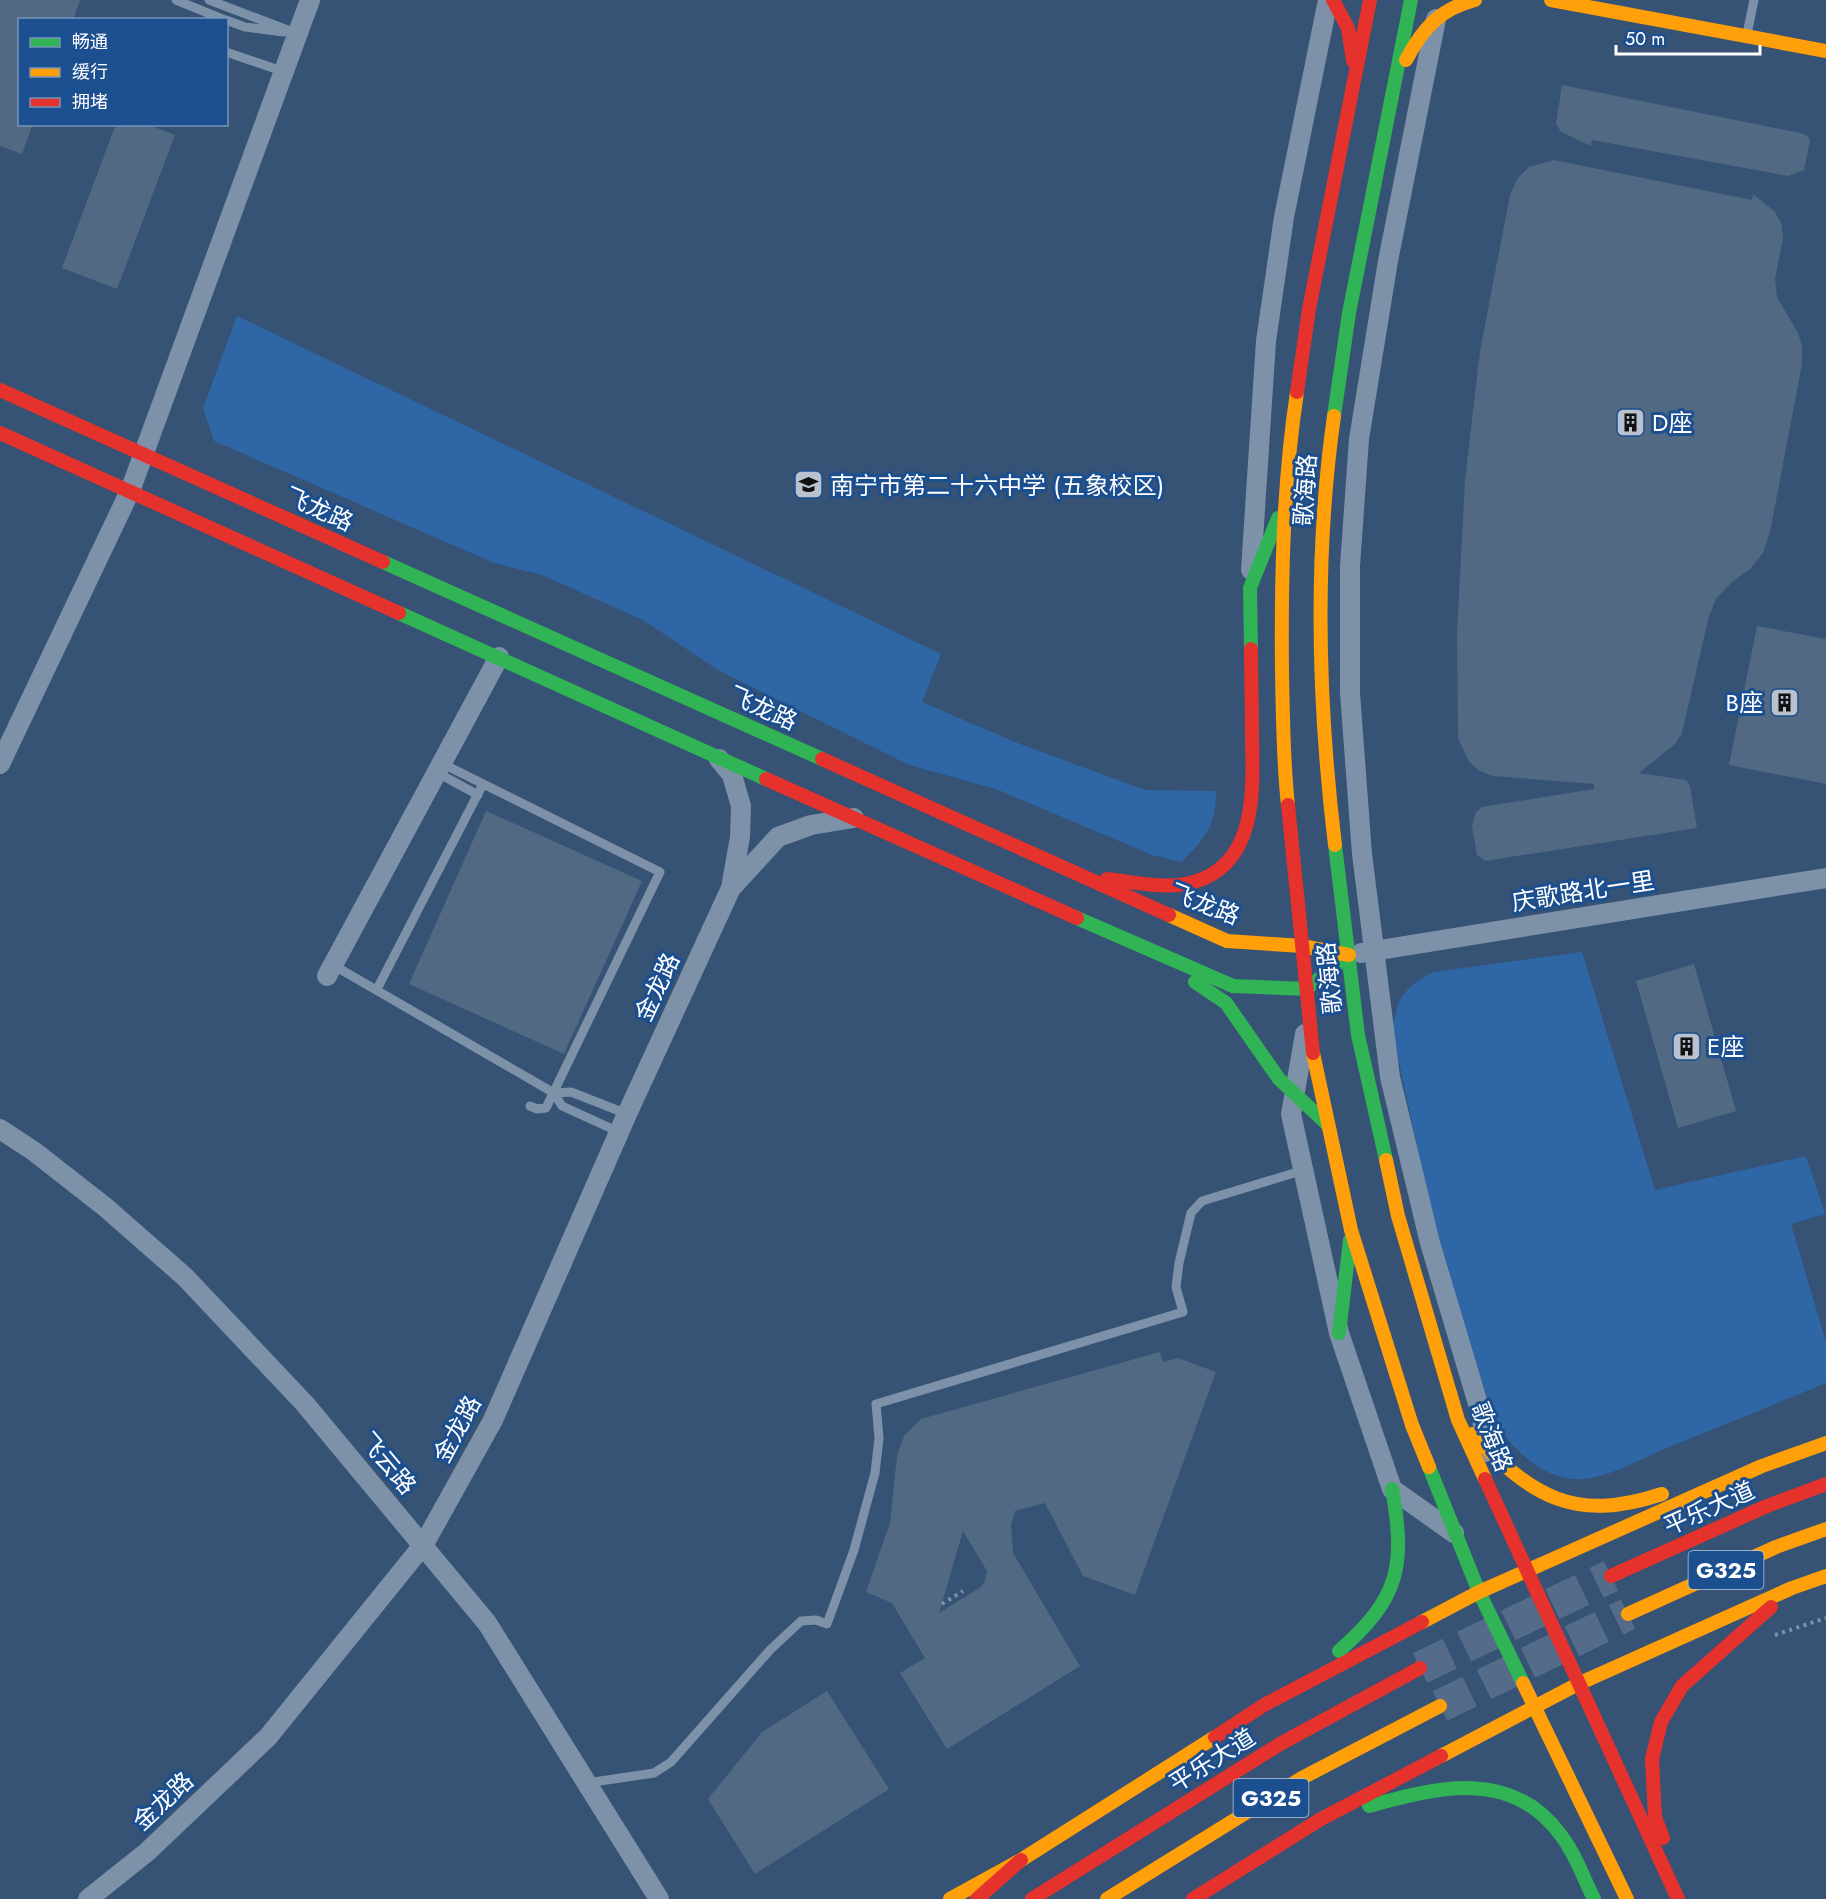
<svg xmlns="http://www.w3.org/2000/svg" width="1826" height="1899" viewBox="0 0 1826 1899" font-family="Jost,'Noto Sans SC',sans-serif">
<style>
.green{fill:#2f66a5}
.building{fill:#526984;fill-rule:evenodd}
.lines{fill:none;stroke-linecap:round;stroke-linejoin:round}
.highway-tunnel{stroke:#546c89;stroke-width:33;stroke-dasharray:33 16;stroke-linecap:butt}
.path{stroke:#7d92a8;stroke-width:4;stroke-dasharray:3 4.5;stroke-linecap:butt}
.lane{stroke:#7d92a8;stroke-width:9}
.street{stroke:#7d92a8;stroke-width:20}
.fast{stroke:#30b455;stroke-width:14}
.slow{stroke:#ff9f0a;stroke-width:14}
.jam{stroke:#e5322d;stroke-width:14}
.labels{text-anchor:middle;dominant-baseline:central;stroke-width:6;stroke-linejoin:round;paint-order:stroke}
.shield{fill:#1b4f8f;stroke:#bbcadd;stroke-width:1.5}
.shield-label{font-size:22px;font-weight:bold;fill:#fff}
.poi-label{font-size:24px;fill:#fff;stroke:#1b4f8f;text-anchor:start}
.street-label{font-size:24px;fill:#fff;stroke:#1b4f8f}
</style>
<rect width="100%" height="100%" fill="#365274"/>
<!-- green -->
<g class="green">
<path d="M 237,316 L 941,654 L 922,702 L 1020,744 L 1145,790 L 1216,791 C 1216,826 1205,839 1181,862 L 1152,855 L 996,789 L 909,765 L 718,670 L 643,620 L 542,575 L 494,563 L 214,441 L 203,408 Z"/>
<path d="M 1582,952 L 1655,1190 L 1806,1156 L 1825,1214 L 1791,1224 L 1826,1342 L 1826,1383 C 1771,1406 1716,1428 1660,1451 C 1637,1461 1608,1477 1583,1479 C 1545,1482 1513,1450 1495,1421 L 1440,1254 L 1393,1034 C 1395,1000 1403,988 1433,972 Z"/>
</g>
<!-- building -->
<g class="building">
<path d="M 0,0 L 80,0 L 73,20 L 20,20 L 20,124 L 33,124 L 22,154 L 0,146 Z"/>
<path d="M 1562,85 L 1800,133 L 1808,136 L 1810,141 L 1804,170 L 1788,176 L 1592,140 L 1591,146 L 1561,132 L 1556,124 Z"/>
<path d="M 116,124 L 146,124 L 175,135 L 117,289 L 62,268 Z"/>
<path d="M 1554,160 L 1752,200 L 1753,194 L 1774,211 L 1781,222 L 1783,238 L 1775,279 L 1777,297 L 1798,333 L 1802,346 L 1802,364 L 1770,532 L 1763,553 L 1750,569 L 1733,581 L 1716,599 L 1709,616 L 1682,733 L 1675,744 L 1639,773 L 1686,780 L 1690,786 L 1697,828 L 1485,861 L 1477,855 L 1472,826 L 1476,812 L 1482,807 L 1594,789 L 1594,784 L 1493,776 L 1480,771 L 1469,762 L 1458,738 L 1457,633 L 1465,480 L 1480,351 L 1510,195 L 1517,179 L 1529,167 Z"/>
<path d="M 1757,626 L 1826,639 L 1826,784 L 1729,765 Z"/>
<path d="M 486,811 L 642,881 L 564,1054 L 409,984 Z"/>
<path d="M 1694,964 L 1736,1111 L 1678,1128 L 1636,981 Z"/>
<path d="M 1160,1352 L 1163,1362 L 1178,1358 L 1216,1372 L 1135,1595 L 1083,1576 L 1045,1503 L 1015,1511 L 1011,1525 L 1013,1553 L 1080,1666 L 947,1749 L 900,1673 L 925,1658 L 892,1603 L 866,1592 L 890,1523 L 897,1456 L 904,1436 L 921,1419 ZM 963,1531 L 987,1571 L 985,1581 L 981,1587 L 939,1613 Z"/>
<path d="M 827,1691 L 889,1789 L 755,1874 L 708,1799 L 762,1732 Z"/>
</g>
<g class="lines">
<!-- highway-tunnel -->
<g class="highway-tunnel">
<path d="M 1420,1668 L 1611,1576"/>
<path d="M 1440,1706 L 1628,1614"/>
</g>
<!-- path -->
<g class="path">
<path d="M 942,1604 L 963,1591"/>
<path d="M 1775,1635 L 1826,1618"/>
</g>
<!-- lane -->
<g class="lane">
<path d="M 176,0 L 225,20"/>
<path d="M 209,0 L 298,34"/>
<path d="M 226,20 L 245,27 L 284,32"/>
<path d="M 1747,34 L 1754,0"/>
<path d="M 226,52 L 285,72"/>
<path d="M 441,763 L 660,872 L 546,1108 L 537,1109 L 530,1106"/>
<path d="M 436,772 L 478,795"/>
<path d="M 333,965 L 554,1093 L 562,1106 L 619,1132"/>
<path d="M 377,989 L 483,784"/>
<path d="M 554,1093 L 571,1092 L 627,1114"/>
<path d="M 587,1783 L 654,1773 L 671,1762 L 770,1650 L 801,1621 L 816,1620 L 827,1624 L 854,1550 L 875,1473 L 879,1438 L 876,1404 L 1183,1312 L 1176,1287 L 1179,1263 L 1191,1213 L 1202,1201 L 1304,1170"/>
</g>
<!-- street -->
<g class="street">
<path d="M 1436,19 L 1388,261 L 1359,439 L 1350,566 L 1350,693 L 1362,854 L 1390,1077 L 1430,1243 L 1482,1417 L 1486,1452"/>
<path d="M 1251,570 L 1266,341 L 1284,217 L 1328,0"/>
<path d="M 0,764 L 130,491 L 310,0"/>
<path d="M 733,886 L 778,837 L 811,825 L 854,818"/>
<path d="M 1361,953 L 1826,878"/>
<path d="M 327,976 L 499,657"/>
<path d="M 1305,1034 L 1291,1114 L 1339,1333 L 1392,1489 L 1454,1533"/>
<path d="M 0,1129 L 35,1152 L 104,1206 L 185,1277 L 305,1404 L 487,1623 L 659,1899"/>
<path d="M 88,1899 L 147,1852 L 268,1737 L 424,1544 L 493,1420 L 627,1114 L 731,888 L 740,837 L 741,806 L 732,775 L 719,759"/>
</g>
<!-- fast -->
<g class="fast">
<path d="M 1334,416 L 1349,313 L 1411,0"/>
<path d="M 383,562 L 822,759"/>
<path d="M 399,613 L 766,779"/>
<path d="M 1251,649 L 1250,588 L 1278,518"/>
<path d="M 1335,845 L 1358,1035 L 1386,1160"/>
<path d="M 1077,918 L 1233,986 L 1306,989 L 1349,955"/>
<path d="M 1195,982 L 1226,1003 L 1279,1079 L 1328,1125"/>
<path d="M 1339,1333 L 1350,1240"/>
<path d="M 1429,1467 L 1479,1592 L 1523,1683"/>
<path d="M 1339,1651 C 1399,1599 1406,1566 1392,1489"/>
<path d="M 1369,1806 C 1436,1788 1510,1767 1560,1834 C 1575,1853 1583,1877 1594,1899"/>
</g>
<!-- slow -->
<g class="slow">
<path d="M 1551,0 L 1826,51"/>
<path d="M 1406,60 C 1423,28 1440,9 1475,0"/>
<path d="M 1334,416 C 1314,557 1318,704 1335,845"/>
<path d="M 1288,805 C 1283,761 1283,717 1282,672 C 1281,579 1283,485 1297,392"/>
<path d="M 1169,915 L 1227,941 L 1302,946 L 1349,955"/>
<path d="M 1313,1053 L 1351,1230 L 1412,1425 L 1429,1467"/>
<path d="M 1386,1160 L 1398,1216 L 1458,1420 L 1485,1479"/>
<path d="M 1472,1434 C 1533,1497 1574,1523 1662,1494"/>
<path d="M 1628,1614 L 1776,1547 L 1826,1529"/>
<path d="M 1422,1622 L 1479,1592 L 1762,1466 L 1826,1443"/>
<path d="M 1523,1683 L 1627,1899"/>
<path d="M 1441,1756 L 1578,1684 L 1792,1588 L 1826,1576"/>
<path d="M 950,1899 L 1021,1860 L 1215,1737"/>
<path d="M 1107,1899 L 1302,1778 L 1440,1706"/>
</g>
<!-- jam -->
<g class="jam">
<path d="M 1333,0 L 1348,28 L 1353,61"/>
<path d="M 0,390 L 383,562"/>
<path d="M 1297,392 L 1309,309 L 1370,0"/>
<path d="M 0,433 L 399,613"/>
<path d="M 822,759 L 1169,915"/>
<path d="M 766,779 L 1077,918"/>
<path d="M 1288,805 L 1313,1053"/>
<path d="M 1107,879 C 1135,882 1166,890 1194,882 C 1258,863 1253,789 1252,736 C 1252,707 1251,678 1251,649"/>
<path d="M 1485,1479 L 1678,1899"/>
<path d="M 1611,1576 L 1767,1506 L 1826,1484"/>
<path d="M 1215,1737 L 1264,1705 L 1422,1622"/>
<path d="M 1663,1838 L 1655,1817 L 1652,1759 L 1661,1722 L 1682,1686 L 1771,1607"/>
<path d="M 977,1899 L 1021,1860"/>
<path d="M 1032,1899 L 1280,1744 L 1420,1668"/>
<path d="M 1193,1899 L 1321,1819 L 1441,1756"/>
</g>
</g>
<!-- icons -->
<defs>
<symbol id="building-square" viewBox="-11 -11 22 22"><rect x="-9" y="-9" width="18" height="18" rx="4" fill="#b9c2ce" stroke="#1b4f8f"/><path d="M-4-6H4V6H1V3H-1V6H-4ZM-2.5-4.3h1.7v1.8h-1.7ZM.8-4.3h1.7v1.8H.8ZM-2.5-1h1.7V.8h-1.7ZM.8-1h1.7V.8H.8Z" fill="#111"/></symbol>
<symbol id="school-square" viewBox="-11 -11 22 22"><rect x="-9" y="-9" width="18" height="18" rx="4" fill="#b9c2ce" stroke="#1b4f8f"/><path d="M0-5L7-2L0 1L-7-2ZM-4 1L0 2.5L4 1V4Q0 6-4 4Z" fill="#111"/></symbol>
</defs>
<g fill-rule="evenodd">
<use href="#building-square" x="1614" y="406" width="33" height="33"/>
<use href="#school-square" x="792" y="468" width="33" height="33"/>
<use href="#building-square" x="1768" y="686" width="33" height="33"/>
<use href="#building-square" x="1670" y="1030" width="33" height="33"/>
</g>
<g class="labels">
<!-- shield labels -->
<g class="shield">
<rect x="1688.5" y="1551" width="75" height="38" rx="4.5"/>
<rect x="1233.5" y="1779" width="75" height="38" rx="4.5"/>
</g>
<g class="shield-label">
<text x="1726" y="1570">G325</text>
<text x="1271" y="1798">G325</text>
</g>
<!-- poi labels -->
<g class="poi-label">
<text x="1652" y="422">D座</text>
<text x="830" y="485">南宁市第二十六中学 (五象校区)</text>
<text x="1763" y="702" text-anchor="end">B座</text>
<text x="1707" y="1046">E座</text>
</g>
<!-- street labels -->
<g class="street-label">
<text transform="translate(1305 490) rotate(-86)">歌海路</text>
<text transform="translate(319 509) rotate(24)">飞龙路</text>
<text transform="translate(763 708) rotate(24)">飞龙路</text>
<text transform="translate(1583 891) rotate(-9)">庆歌路北一里</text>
<text transform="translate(1205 904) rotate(21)">飞龙路</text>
<text transform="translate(1329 978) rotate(-96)">歌海路</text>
<text transform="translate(657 987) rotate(-65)">金龙路</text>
<text transform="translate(457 1429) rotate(-62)">金龙路</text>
<text transform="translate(1492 1437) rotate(68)">歌海路</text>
<text transform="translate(388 1463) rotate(50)">飞云路</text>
<text transform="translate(1709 1508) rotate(-24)">平乐大道</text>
<text transform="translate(1212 1760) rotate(-32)">平乐大道</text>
<text transform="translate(163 1801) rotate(-43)">金龙路</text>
</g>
</g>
<!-- legend -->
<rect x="18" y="18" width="210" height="108" fill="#1b4f8f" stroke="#7695bc" stroke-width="1.5"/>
<rect x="30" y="38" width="30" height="9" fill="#30b455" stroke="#7695bc" stroke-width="1.5"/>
<text x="72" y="48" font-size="18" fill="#ffffff">畅通</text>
<rect x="30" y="68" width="30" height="9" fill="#ff9f0a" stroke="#7695bc" stroke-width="1.5"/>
<text x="72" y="78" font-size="18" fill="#ffffff">缓行</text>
<rect x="30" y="98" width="30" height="9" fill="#e5322d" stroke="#7695bc" stroke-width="1.5"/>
<text x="72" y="108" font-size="18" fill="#ffffff">拥堵</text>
<!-- scale -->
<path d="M1616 45v9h144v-9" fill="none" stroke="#ffffff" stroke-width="3"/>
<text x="1625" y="45" font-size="18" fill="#ffffff" stroke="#1b4f8f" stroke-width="4.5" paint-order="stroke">50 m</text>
</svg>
